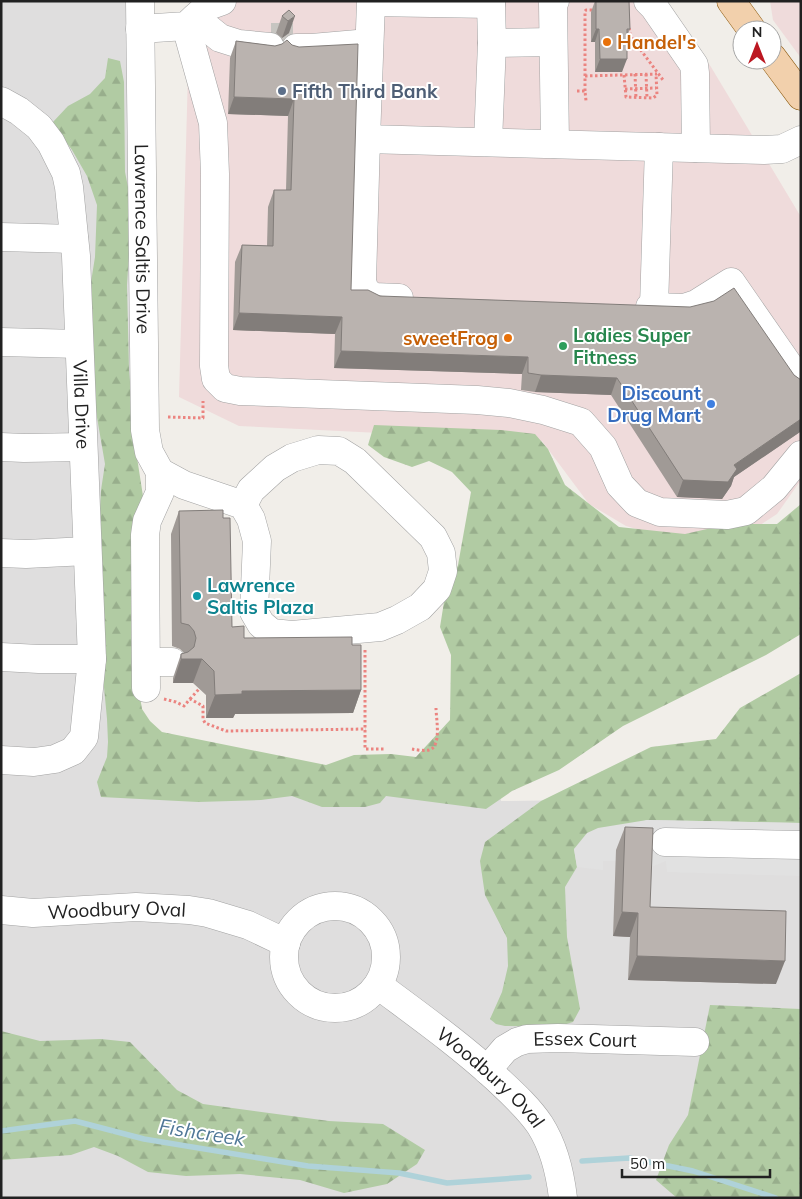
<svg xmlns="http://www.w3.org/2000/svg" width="802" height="1199" viewBox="0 0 802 1199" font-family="Mulish,sans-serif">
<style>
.residential{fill:#dfdede}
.commercial{fill:#efdbdb}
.forest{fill:url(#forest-firs)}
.parking{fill:#e1e1e1}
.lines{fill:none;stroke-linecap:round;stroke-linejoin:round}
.stream{stroke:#afd2d9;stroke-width:5.5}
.minor-tunnel{stroke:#c7c5c1;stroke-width:28;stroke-dasharray:28 14;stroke-linecap:butt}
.minor-casing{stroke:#a2a2a2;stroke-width:29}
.major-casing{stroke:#8e5c11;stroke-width:29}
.path{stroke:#eb8480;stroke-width:3;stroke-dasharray:2.5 2.5;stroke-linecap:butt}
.minor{stroke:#fff;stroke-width:28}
.major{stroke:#f2d0ac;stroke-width:28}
.wall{fill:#a09a96}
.shaded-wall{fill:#827d7a}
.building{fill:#bab3af;stroke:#827d7a}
.food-dot{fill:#e8710a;stroke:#fff;stroke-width:2}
.service-dot{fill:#5c6f8a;stroke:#fff;stroke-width:2}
.leisure-dot{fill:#2e9e5b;stroke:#fff;stroke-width:2}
.shop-dot{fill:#3f7fe0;stroke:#fff;stroke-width:2}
.culture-dot{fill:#0f9aa8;stroke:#fff;stroke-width:2}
.labels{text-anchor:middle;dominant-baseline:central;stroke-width:4;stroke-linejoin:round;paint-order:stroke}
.food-label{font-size:19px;font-weight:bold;fill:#c56008;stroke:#fff;text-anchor:start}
.service-label{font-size:19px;font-weight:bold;fill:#4e5e75;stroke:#fff;text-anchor:start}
.street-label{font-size:19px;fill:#212121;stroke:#fff}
.leisure-label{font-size:19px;font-weight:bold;fill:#27864d;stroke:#fff;text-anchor:start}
.shop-label{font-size:19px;font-weight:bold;fill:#366cbe;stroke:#fff;text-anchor:end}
.culture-label{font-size:19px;font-weight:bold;fill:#0d838f;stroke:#fff;text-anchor:start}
.water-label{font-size:20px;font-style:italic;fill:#507898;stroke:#fff}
</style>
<defs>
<pattern id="forest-firs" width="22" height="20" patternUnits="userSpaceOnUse" patternTransform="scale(1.25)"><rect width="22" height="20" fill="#b1cba3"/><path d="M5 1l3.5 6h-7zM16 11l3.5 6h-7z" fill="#98ae8c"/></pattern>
</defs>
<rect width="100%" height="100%" fill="#f1eee9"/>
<!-- residential -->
<path class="residential" d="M 1,1 L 130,1 L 134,776 L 498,779 L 501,801 L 801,797 L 801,1009 L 710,1006 L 719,1198 L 1,1198 Z"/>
<!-- commercial -->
<g class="commercial">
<path d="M 190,1 L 665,1 L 711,67 L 801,217 L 801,480 L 777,514 L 739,539 L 690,544 L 626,526 L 589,504 L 542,441 L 239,426 L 179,397 Z"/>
<path d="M 770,1 L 801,1 L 801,58 L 773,20 Z"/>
</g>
<!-- forest -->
<g class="forest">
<path d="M 108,58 L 120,61 L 124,82 L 125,172 L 132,207 L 127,285 L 129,370 L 136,451 L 145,509 L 137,679 L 142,709 L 150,721 L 162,732 L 326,765 L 354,755 L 391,754 L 416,757 L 450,720 L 451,655 L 440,627 L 444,602 L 458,565 L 471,492 L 452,472 L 429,461 L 412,467 L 384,457 L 368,445 L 374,425 L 501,430 L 535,434 L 548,449 L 565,485 L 619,527 L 685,534 L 716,527 L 741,524 L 777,524 L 801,504 L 801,634 L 766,655 L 623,726 L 559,770 L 512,791 L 486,809 L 386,796 L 380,803 L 365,807 L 322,807 L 292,796 L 261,800 L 198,802 L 101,797 L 97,782 L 107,757 L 108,742 L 107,719 L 102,666 L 99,532 L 101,490 L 105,464 L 94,400 L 87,307 L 95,257 L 97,205 L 87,176 L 72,150 L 52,123 L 68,106 L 90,94 L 105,78 Z"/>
<path d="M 801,673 L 801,823 L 647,820 L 574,849 L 577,867 L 565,887 L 567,937 L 580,1009 L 573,1022 L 557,1027 L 505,1026 L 496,1024 L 490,1019 L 502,992 L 508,966 L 507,938 L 485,895 L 480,861 L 485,842 L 541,801 L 651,747 L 716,739 L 740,708 Z"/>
<path d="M 710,1005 L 801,1009 L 801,1198 L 677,1198 L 656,1180 L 669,1145 L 688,1115 Z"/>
<path d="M 1,1031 L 40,1041 L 101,1039 L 130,1042 L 177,1090 L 203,1104 L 329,1121 L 383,1124 L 425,1150 L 417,1164 L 387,1184 L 344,1193 L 300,1180 L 240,1174 L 186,1176 L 148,1172 L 118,1156 L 94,1147 L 71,1155 L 1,1160 Z"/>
</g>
<!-- parking -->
<path class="parking" d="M 647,820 L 801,823 L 801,876 L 667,872 L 666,861 L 644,870 L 616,861 L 603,861 L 603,870 L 577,867 L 574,849 L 587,833 L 598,828 Z"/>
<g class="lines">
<!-- stream -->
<g class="stream">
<path d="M 1,1131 L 75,1121 L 144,1139 L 308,1166 L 399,1173 L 447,1183 L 529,1177"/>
<path d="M 582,1161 L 629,1158 L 693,1171 L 776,1198"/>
</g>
<!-- minor-tunnel -->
<path class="minor-tunnel" d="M 271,37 L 293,37"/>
<defs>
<g id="minor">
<path id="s1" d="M 140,1 L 145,430 L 149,452 L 160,472 L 160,492 L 147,521 L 145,535 L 146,688"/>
<path d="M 491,1 L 491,4 L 371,2 L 366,139 L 764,150 L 782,149 L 801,140"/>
<path d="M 555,1 L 553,4 L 555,144"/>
<path d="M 648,1 L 654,7 L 694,65 L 695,73 L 696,148"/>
<path d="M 195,18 L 220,38 L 239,44 L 270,47"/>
<path d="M 186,26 L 213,123 L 215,174 L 214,366 L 216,379 L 225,388 L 240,391 L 477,400 L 509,403 L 543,410 L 581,422 L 603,447 L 620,485 L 637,503 L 660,512 L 727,515 L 746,511 L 774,488 L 801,455"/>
<path d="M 140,29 L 186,26 L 208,6 L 222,1"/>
<path d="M 492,43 L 553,42"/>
<path d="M 296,48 L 312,48 L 369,43"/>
<path id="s2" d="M 1,101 L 19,111 L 39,127 L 51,143 L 66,173 L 69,187 L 76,256 L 92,659 L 84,737 L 73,751 L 55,759 L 34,762 L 1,760"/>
<path d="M 366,139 L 362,281 L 365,291 L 374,297 L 399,298"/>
<path d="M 488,142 L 492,43 L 491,4"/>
<path d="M 1,237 L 74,239"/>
<path d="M 650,307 L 684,308 L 696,304 L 731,282 L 801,383"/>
<path d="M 654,307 L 659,147"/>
<path d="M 1,342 L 79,344"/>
<path d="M 1,447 L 24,448 L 83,447"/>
<path d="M 160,472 L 184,485 L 243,505 L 251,519 L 257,541 L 254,612 L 261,624 L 272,633 L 292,635 L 380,627 L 397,620 L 420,607 L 437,589 L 443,571 L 441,553 L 433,537 L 355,461 L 339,451 L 318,450 L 292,458 L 275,468 L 251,490 L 243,505"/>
<path d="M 1,553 L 26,554 L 87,551"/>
<path d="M 1,657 L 39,659 L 92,659"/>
<path d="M 146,662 L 172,662"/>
<path d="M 665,842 L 801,845"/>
<circle cx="335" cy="957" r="51"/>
<path id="s3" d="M 1,910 L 33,913 L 136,907 L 189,910 L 208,913 L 248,925 L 286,943"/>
<path id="s4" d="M 378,985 C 418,1015 459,1044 496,1078 C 511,1092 528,1107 540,1125 C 554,1147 560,1172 563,1198"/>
<path id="s5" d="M 487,1070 L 505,1049 L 517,1042 L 527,1039 L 558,1038 L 695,1042"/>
</g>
<g id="major">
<path d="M 731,1 L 752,30"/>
<path d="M 772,57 L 801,96"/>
</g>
</defs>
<!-- minor casing -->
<use href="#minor" class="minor-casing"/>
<!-- major casing -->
<use href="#major" class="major-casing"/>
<!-- path -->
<g class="path">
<path d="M 629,28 L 631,37 L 663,80"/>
<path d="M 635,74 L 636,98"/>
<path d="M 646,74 L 647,98"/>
<path d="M 624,75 L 626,97 L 653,98 L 657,95 L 656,74"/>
<path d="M 585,76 L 657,74"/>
<path d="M 625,89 L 656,88"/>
<path d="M 577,91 L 585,91 L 586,101"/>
<path d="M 585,91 L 585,11 L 586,10 L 596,10"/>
<path d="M 168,417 L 203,418 L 203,401"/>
<path d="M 365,650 L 365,749 L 384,749"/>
<path d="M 164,699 L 176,702 L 184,706 L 190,699 L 203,706 L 203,719 L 205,723 L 226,731 L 366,729"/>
<path d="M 190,699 L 199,689"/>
<path d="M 412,749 C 417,750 424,751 429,750 C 442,747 436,718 436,708"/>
</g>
<!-- minor -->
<use href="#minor" class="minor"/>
<!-- major -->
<use href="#major" class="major"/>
</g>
<!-- wall -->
<g class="wall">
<path d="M 595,1 L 629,1 L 630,29 L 627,36 L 622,72 L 595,72 L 595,42 L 591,42 L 591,12 Z"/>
<path d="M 289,10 L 289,33 L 282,38 L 276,33 L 282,16 Z"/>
<path d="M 236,41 L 275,46 L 282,44 L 351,290 L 794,375 L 801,380 L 800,432 L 734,477 L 731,486 L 722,499 L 677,497 L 611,395 L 535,392 L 521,390 L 522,374 L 334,368 L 335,334 L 233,330 L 235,262 L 242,245 L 267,246 L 268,207 L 274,190 L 286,190 L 288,116 L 228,114 L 230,58 Z"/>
<path d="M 179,511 L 223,518 L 232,627 L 244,638 L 352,645 L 361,690 L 353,713 L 235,714 L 233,718 L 206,718 L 206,695 L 193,683 L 173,683 L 173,678 L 181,654 L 184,653 L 180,649 L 172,646 L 171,534 Z"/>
<path d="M 625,827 L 650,907 L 776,984 L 628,980 L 630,937 L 613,936 L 616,850 Z"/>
</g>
<!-- shaded-wall -->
<g class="shaded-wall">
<path d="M 295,16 L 289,33 L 282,38 L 288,21 Z"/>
<path d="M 596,29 L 599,29 L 595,42 L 591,42 Z"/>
<path d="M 600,59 L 627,59 L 622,72 L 595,72 Z"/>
<path d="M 234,97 L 294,99 L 288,116 L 228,114 Z"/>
<path d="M 239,313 L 342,317 L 335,334 L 233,330 Z"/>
<path d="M 341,351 L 528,357 L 522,374 L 334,368 Z"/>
<path d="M 541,375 L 617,378 L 611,395 L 535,392 Z"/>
<path d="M 801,419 L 800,432 L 734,477 L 731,486 L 722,499 L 677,497 L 683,480 L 734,465 Z"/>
<path d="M 181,659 L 202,659 L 193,683 L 173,683 Z"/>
<path d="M 361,690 L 353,713 L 235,714 L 233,718 L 206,718 L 215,695 L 242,691 Z"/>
<path d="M 622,912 L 638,913 L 630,937 L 613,936 Z"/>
<path d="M 637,956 L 785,961 L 776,984 L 628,980 Z"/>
</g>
<!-- building -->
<g class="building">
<path d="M 596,1 L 629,1 L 630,29 L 627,29 L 627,59 L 600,59 L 599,29 L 596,29 Z"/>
<path d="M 289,10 L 295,16 L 288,21 L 282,16 Z"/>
<path d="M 287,40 L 292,45 L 299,47 L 358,44 L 351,290 L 368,290 L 380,296 L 690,307 L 714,301 L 734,288 L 794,375 L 801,380 L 801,419 L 734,465 L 737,469 L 728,482 L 683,480 L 617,378 L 541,375 L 528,373 L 528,357 L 341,351 L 342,317 L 239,313 L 242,245 L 273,246 L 274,190 L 291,190 L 294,99 L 234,97 L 236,41 L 275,46 L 282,44 Z"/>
<path d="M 223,510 L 223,518 L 230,518 L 232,627 L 244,626 L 244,638 L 352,637 L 352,645 L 361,645 L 361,690 L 242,691 L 242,694 L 215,695 L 214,671 L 202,659 L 181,659 L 181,654 L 188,652 L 194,647 L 196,638 L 194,631 L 189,625 L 181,623 L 179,511 Z"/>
<path d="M 625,827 L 653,828 L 650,907 L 786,911 L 785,961 L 637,956 L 638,913 L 622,912 Z"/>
</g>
<!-- markers -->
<g class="food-dot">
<circle cx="607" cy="42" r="5"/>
<circle cx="508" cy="338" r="5"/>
</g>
<circle class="service-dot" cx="282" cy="91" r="5"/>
<circle class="leisure-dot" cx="563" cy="346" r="5"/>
<circle class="shop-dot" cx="711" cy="404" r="5"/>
<circle class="culture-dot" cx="197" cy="596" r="5"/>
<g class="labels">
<!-- food labels -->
<g class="food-label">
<text x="617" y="42">Handel's</text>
<text x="498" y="338" text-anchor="end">sweetFrog</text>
</g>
<!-- service labels -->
<g class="service-label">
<text x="292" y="91">Fifth Third Bank</text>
</g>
<!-- street labels -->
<g class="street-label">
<text stroke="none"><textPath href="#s1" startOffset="238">Lawrence Saltis Drive</textPath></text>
<text stroke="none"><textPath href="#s2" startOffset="332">Villa Drive</textPath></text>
<text stroke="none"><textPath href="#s3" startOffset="116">Woodbury Oval</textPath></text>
<text stroke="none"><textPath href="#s5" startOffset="110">Essex Court</textPath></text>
<text stroke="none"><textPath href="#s4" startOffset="146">Woodbury Oval</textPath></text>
</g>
<!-- leisure labels -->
<g class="leisure-label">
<text x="573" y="335">Ladies Super<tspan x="573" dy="22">Fitness</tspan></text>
</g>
<!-- shop labels -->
<g class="shop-label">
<text x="701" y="393">Discount<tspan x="701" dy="22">Drug Mart</tspan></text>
</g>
<!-- culture labels -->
<g class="culture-label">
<text x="207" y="585">Lawrence<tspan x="207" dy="22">Saltis Plaza</tspan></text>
</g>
<!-- water labels -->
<g class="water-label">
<text transform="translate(202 1132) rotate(9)">Fishcreek</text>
</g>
</g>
<!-- border -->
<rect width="802" height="1199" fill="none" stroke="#212121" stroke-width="5"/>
<!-- north arrow -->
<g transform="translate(757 45)"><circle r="24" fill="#ffffff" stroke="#a6a6a6"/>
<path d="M0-4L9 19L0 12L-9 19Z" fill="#bc1721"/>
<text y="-8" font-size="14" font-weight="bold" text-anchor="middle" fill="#212121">N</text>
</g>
<!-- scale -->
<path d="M622 1169v8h148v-8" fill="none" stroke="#212121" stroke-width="2.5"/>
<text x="630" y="1169" font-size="15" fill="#212121" stroke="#ffffff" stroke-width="4" paint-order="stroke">50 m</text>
</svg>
